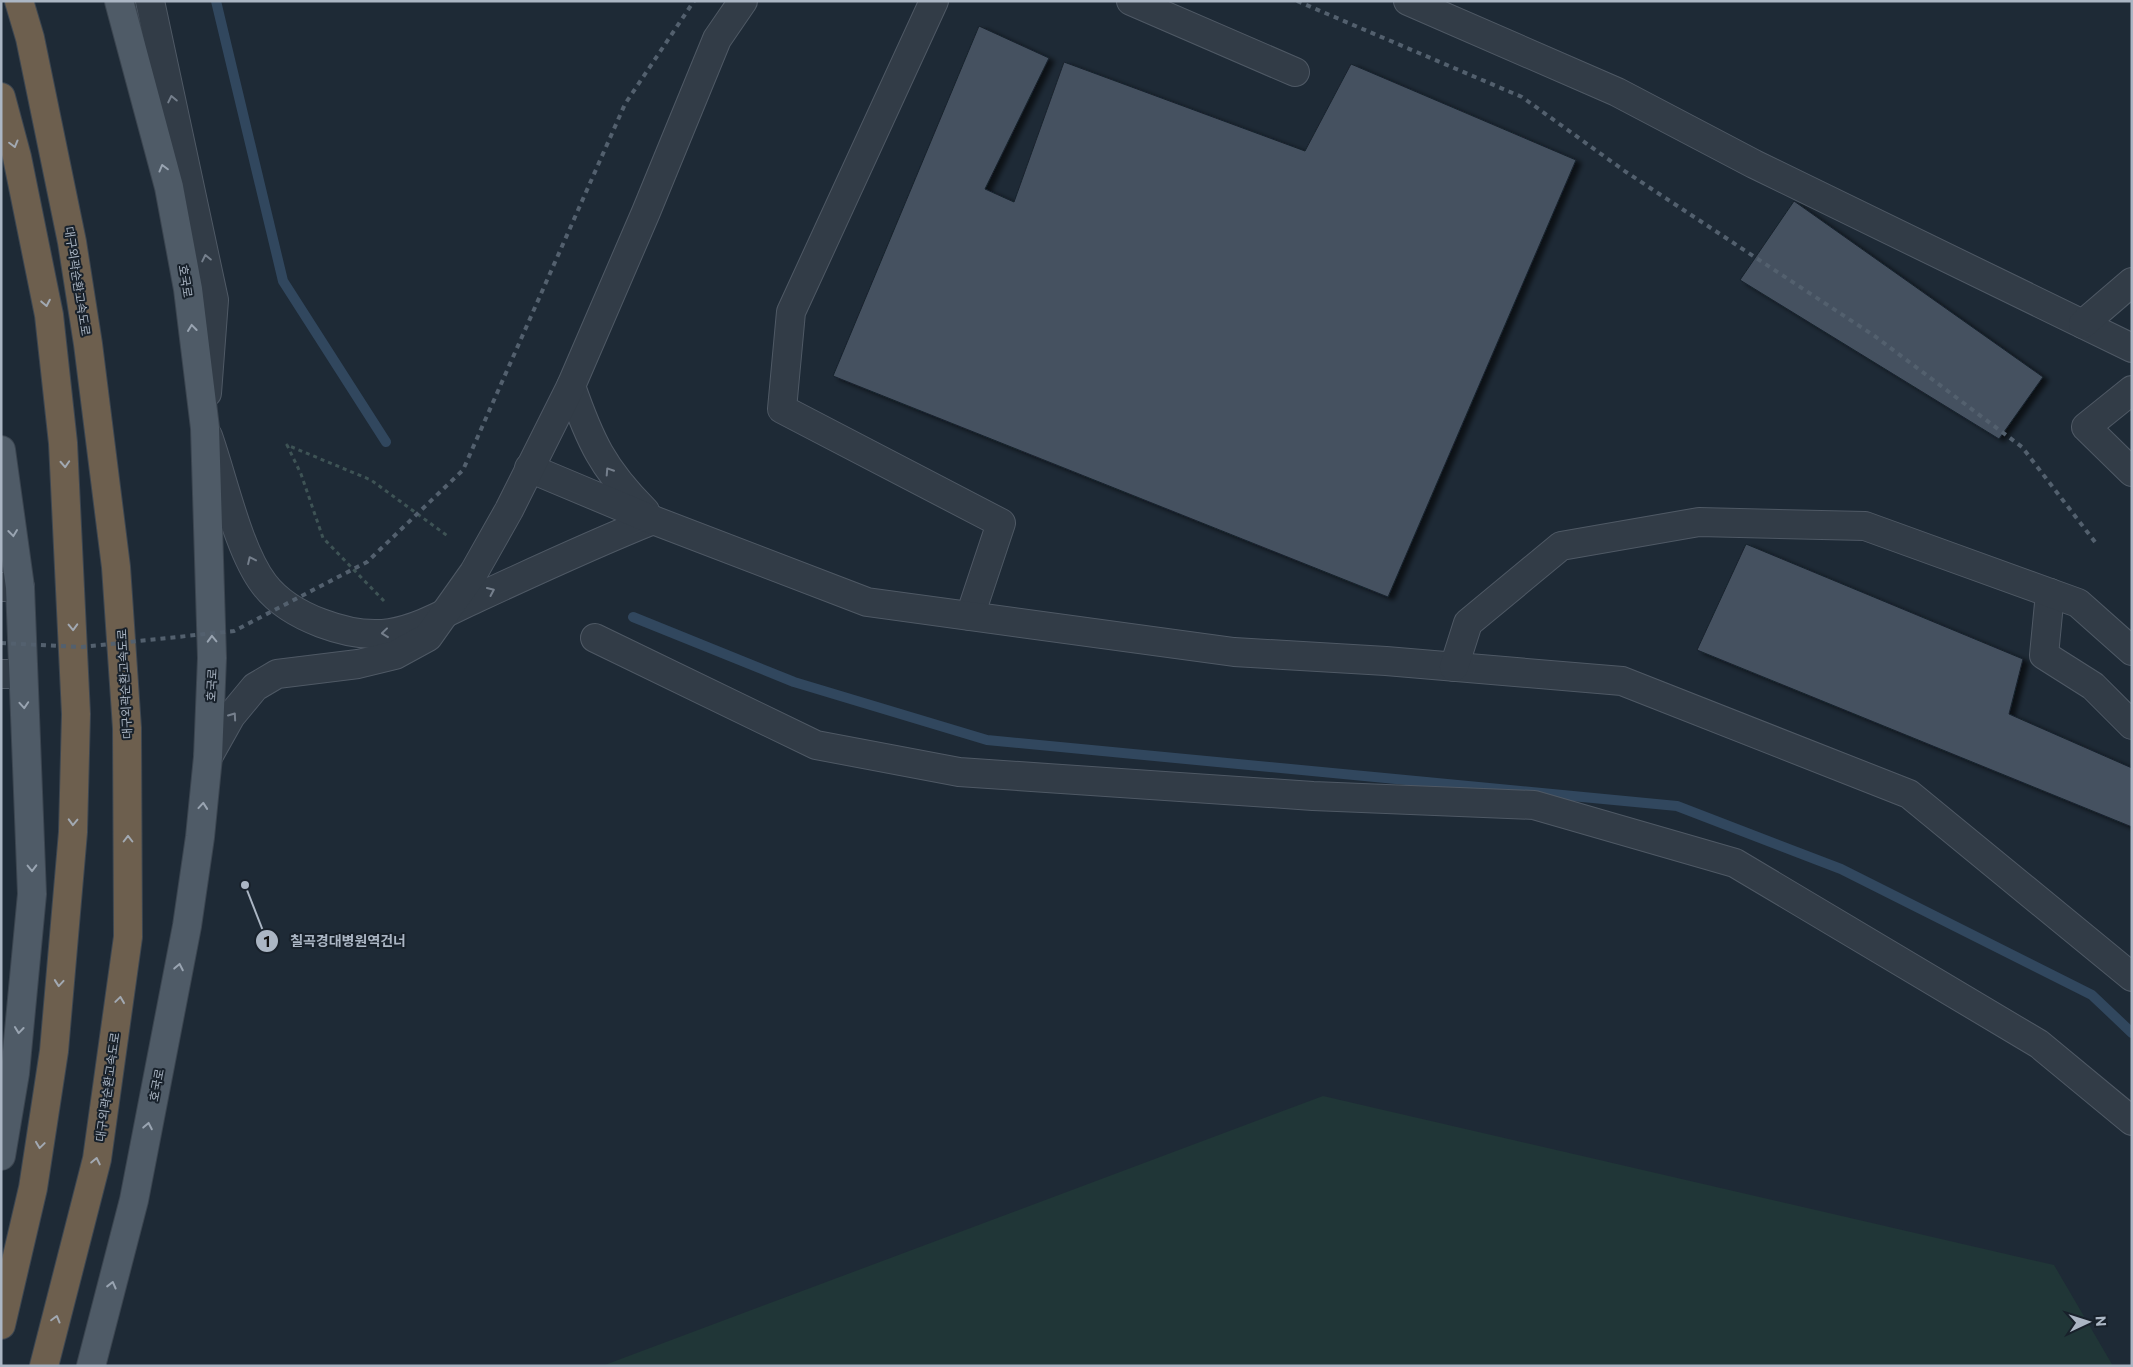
<svg xmlns="http://www.w3.org/2000/svg" width="2133" height="1367" viewBox="0 0 2133 1367" font-family="Commissioner,'Noto Sans KR',sans-serif">
<style>
.green{fill:#203637}
.lines{fill:none;stroke-linecap:round;stroke-linejoin:round}
.stream{stroke:#31475e;stroke-width:10}
.building{fill:#445160;stroke:#19232d;filter:url(#shadow)}
.minor-casing{stroke:#4f5965;stroke-width:30}
.major-casing{stroke:#3b4550;stroke-width:30}
.highway-casing{stroke:#3c4651;stroke-width:30}
.path{stroke:#3e5355;stroke-width:3;stroke-dasharray:4 4;stroke-linecap:butt}
.minor{stroke:#323c47;stroke-width:28}
.major{stroke:#4f5b67;stroke-width:28}
.highway{stroke:#6d5f4e;stroke-width:28}
.rail{stroke:#53606e;stroke-width:4;stroke-dasharray:5 5;stroke-linecap:butt}
.oneway{stroke:#757f8c}
.oneway2{stroke:#a2a9b2}
.oneway3{stroke:#99a4b1}
.labels{text-anchor:middle;dominant-baseline:central;stroke-width:4;stroke-linejoin:round;paint-order:stroke}
.street-label{font-size:12px;fill:#abb6c4;stroke:#18212b}
.leader{fill:none;stroke:#abb6c4;stroke-width:2}
.callout-dot{fill:#abb6c4;stroke:#18212b;stroke-width:2}
.mark-label{font-size:15px;text-anchor:middle;font-weight:bold;fill:#111}
.callout-label{font-size:14px;text-anchor:middle;font-weight:bold;fill:#abb6c4;stroke:#18212b;stroke-width:4;stroke-linejoin:round;paint-order:stroke}
</style>
<defs>
<filter id="shadow"><feDropShadow dx="5.5" dy="3" stdDeviation="2.5" flood-color="#0009"/></filter>
</defs>
<rect width="100%" height="100%" fill="#1e2a36"/>
<!-- green -->
<path class="green" d="M 1323,1096 L 2054,1265 L 2113,1366 L 602,1366 Z"/>
<g class="lines">
<!-- stream -->
<g class="stream">
<path d="M 216,1 L 283,281 L 386,442"/>
<path d="M 633,617 L 794,682 L 987,740 L 1677,806 L 1841,869 L 2092,995 L 2132,1033"/>
</g>
</g>
<!-- building -->
<g class="building">
<path d="M 979,26 L 1049,58 L 985,189 L 1014,202 L 1064,62 L 1305,151 L 1351,64 L 1576,160 L 1388,597 L 833,376 Z"/>
<path d="M 1794,201 L 2043,377 L 1999,439 L 1740,280 Z"/>
<path d="M 1746,544 L 2023,659 L 2009,714 L 2132,768 L 2132,827 L 1697,650 Z"/>
</g>
<g class="lines">
<defs>
<g id="minor">
<path d="M 150,1 L 214,300 L 207,393"/>
<path d="M 934,1 L 791,312 L 782,409 L 1001,523 L 970,616"/>
<path d="M 1131,1 L 1295,72"/>
<path d="M 1408,1 L 1617,92 L 1754,164 L 2132,348"/>
<path d="M 2083,324 L 2132,282"/>
<path d="M 571,386 C 590,441 603,469 645,511"/>
<path d="M 2132,390 L 2086,427 L 2132,472"/>
<path d="M 208,436 C 223,478 238,550 264,584 C 289,617 350,639 390,633 C 421,628 448,611 477,598 C 535,571 593,544 653,520"/>
<path d="M 529,468 L 653,520 L 867,602 L 1234,652 L 1386,661 L 1622,681 L 1909,794 L 2132,977"/>
<path d="M 1,587 L 20,587"/>
<path d="M 2050,593 L 2044,655 L 2093,686 L 2132,725"/>
<path d="M 595,638 L 816,745 L 959,772 L 1313,796 L 1534,805 L 1735,863 L 2039,1044 L 2132,1121"/>
<path d="M 1454,667 L 1468,623 L 1561,546 L 1699,522 L 1865,526 L 2078,603 L 2132,651"/>
<path d="M 1,674 L 22,674"/>
<path d="M 208,757 L 231,716 L 255,687 L 277,674 L 358,664 L 395,655 L 428,637 L 474,572 L 509,510 L 571,386 L 646,212 L 717,39 L 743,1"/>
</g>
<g id="major">
<path d="M 1,450 L 20,587 L 32,894 L 15,1073 L 1,1156"/>
<path d="M 91,1366 L 134,1200 L 187,926 L 200,837 L 208,757 L 212,658 L 205,428 L 188,289 L 169,187 L 119,1"/>
</g>
<g id="highway">
<path d="M 19,1 L 30,38 L 72,242 L 88,344 L 116,567 L 127,728 L 128,937 L 97,1159 L 44,1366"/>
<path d="M 1,97 L 17,157 L 49,315 L 63,443 L 76,714 L 73,832 L 54,1051 L 33,1188 L 1,1325"/>
</g>
</defs>
<!-- minor casing -->
<use href="#minor" class="minor-casing"/>
<!-- major casing -->
<use href="#major" class="major-casing"/>
<!-- highway casing -->
<use href="#highway" class="highway-casing"/>
<!-- path -->
<path class="path" d="M 384,601 L 323,538 L 301,474 L 287,445 L 371,480 L 449,537"/>
<!-- minor -->
<use href="#minor" class="minor"/>
<!-- major -->
<use href="#major" class="major"/>
<!-- highway -->
<use href="#highway" class="highway"/>
<!-- rail -->
<g class="rail">
<path d="M 1297,1 L 1522,97 L 1626,172 L 1876,337 L 2022,447 L 2095,542"/>
<path d="M 1,643 L 82,647 L 234,631 L 367,562 L 463,470 L 625,104 L 694,1"/>
</g>
</g>
<!-- one-way arrows -->
<defs><path id="oneway-chevron" d="M-2-3.5L2.5 0L-2 3.5" fill="none" stroke-width="1.6" stroke-linecap="round" stroke-linejoin="round" transform="scale(1.25)"/></defs>
<g class="oneway">
<use href="#oneway-chevron" transform="translate(172 99) rotate(-102)"/>
<use href="#oneway-chevron" transform="translate(206 258) rotate(-102)"/>
<use href="#oneway-chevron" transform="translate(609 471) rotate(-123)"/>
<use href="#oneway-chevron" transform="translate(251 560) rotate(-115)"/>
<use href="#oneway-chevron" transform="translate(491 591) rotate(-24)"/>
<use href="#oneway-chevron" transform="translate(385 633) rotate(174)"/>
<use href="#oneway-chevron" transform="translate(233 716) rotate(-55)"/>
</g>
<g class="oneway2">
<use href="#oneway-chevron" transform="translate(14 144) rotate(75)"/>
<use href="#oneway-chevron" transform="translate(46 303) rotate(79)"/>
<use href="#oneway-chevron" transform="translate(65 464) rotate(87)"/>
<use href="#oneway-chevron" transform="translate(73 627) rotate(88)"/>
<use href="#oneway-chevron" transform="translate(73 822) rotate(92)"/>
<use href="#oneway-chevron" transform="translate(128 839) rotate(-90)"/>
<use href="#oneway-chevron" transform="translate(59 983) rotate(95)"/>
<use href="#oneway-chevron" transform="translate(120 1000) rotate(-82)"/>
<use href="#oneway-chevron" transform="translate(40 1145) rotate(98)"/>
<use href="#oneway-chevron" transform="translate(96 1161) rotate(-78)"/>
<use href="#oneway-chevron" transform="translate(56 1319) rotate(-75)"/>
</g>
<g class="oneway3">
<use href="#oneway-chevron" transform="translate(163 168) rotate(-105)"/>
<use href="#oneway-chevron" transform="translate(192 328) rotate(-97)"/>
<use href="#oneway-chevron" transform="translate(13 533) rotate(83)"/>
<use href="#oneway-chevron" transform="translate(212 639) rotate(-92)"/>
<use href="#oneway-chevron" transform="translate(24 705) rotate(86)"/>
<use href="#oneway-chevron" transform="translate(203 806) rotate(-85)"/>
<use href="#oneway-chevron" transform="translate(32 868) rotate(89)"/>
<use href="#oneway-chevron" transform="translate(179 967) rotate(-79)"/>
<use href="#oneway-chevron" transform="translate(19 1030) rotate(96)"/>
<use href="#oneway-chevron" transform="translate(148 1126) rotate(-79)"/>
<use href="#oneway-chevron" transform="translate(112 1285) rotate(-76)"/>
</g>
<g class="labels">
<!-- street labels -->
<g class="street-label">
<text transform="translate(78 281) rotate(81)">대구외곽순환고속도로</text>
<text transform="translate(186 281) rotate(81)">호국로</text>
<text transform="translate(124 684) rotate(-93)">대구외곽순환고속도로</text>
<text transform="translate(211 685) rotate(-87)">호국로</text>
<text transform="translate(156 1085) rotate(-79)">호국로</text>
<text transform="translate(107 1087) rotate(-82)">대구외곽순환고속도로</text>
</g>
</g>
<!-- callouts -->
<path class="leader" d="M245 885L267 941"/>
<g class="callout-dot">
<circle cx="245" cy="885" r="5"/>
<circle cx="267" cy="941" r="12"/>
</g>
<g class="mark-label">
<text x="267" y="947">1</text>
</g>
<g class="callout-label">
<text x="348" y="946">칠곡경대병원역건너</text>
</g>
<!-- border -->
<rect width="2133" height="1367" fill="none" stroke="#abb6c4" stroke-width="5"/>
<!-- north arrow -->
<g transform="translate(2088 1322) rotate(86)" stroke="#18212b" stroke-width="4" paint-order="stroke">
<path d="M0-4L9 19L0 12L-9 19Z" fill="#abb6c4"/>
<text y="-8" font-size="14" font-weight="bold" text-anchor="middle" fill="#abb6c4">N</text>
</g>
</svg>
